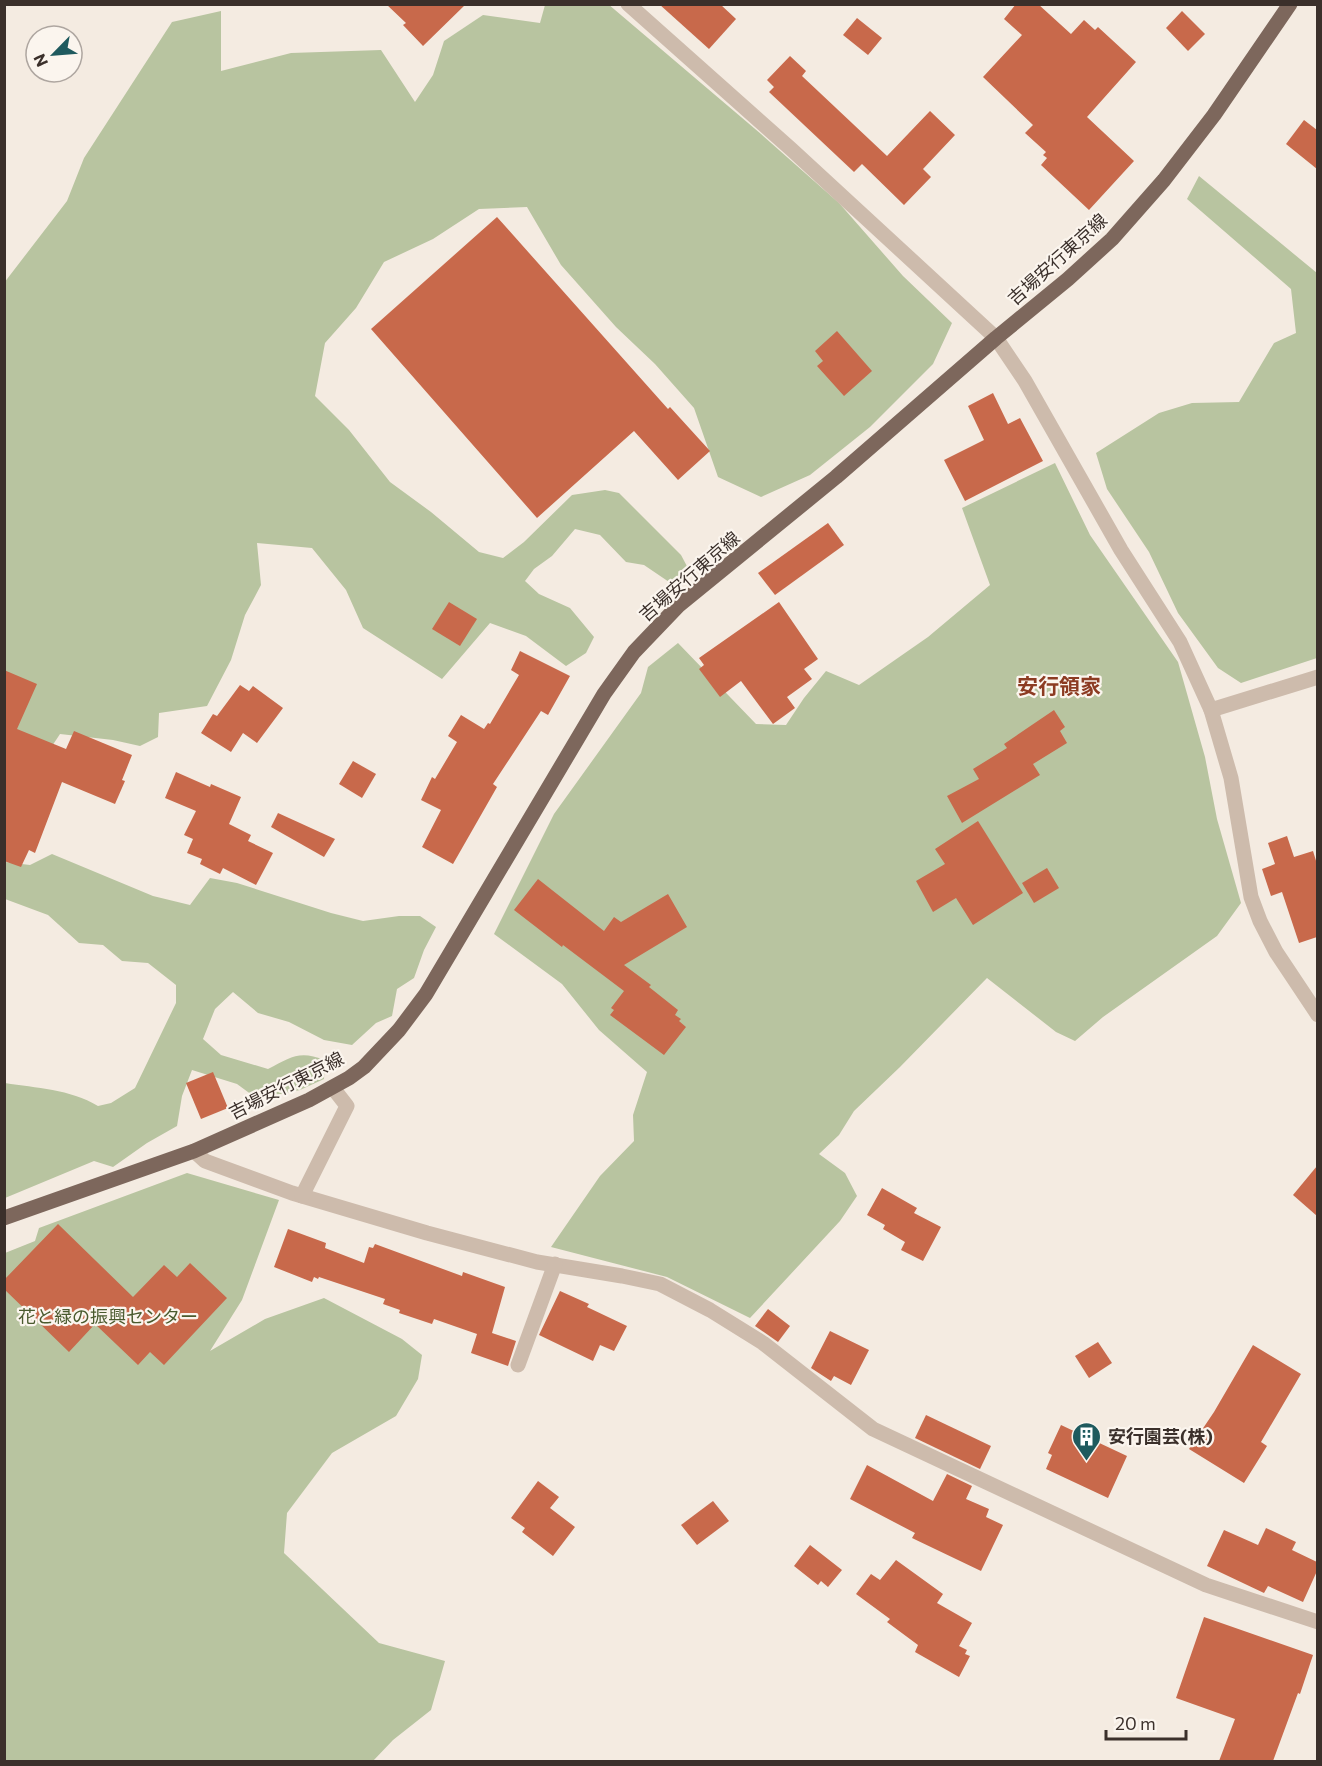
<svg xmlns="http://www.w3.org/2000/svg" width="1322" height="1766" viewBox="0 0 1322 1766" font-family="Commissioner,'Noto Sans JP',sans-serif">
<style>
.green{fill:#b8c4a0}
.building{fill:#c8694b}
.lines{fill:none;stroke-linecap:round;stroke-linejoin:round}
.minor{stroke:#cdbbac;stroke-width:15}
.major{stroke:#7d675c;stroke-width:15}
.labels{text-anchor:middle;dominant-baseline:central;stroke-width:4.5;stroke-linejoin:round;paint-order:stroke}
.street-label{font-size:18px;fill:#3b302b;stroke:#fbf5ee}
.park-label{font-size:18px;fill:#4a5a2e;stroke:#fbf5ee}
.poi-label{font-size:18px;font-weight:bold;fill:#3b302b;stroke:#fbf5ee;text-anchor:start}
.quarter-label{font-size:21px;font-weight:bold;fill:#8c3b22;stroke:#fbf5ee}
</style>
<rect width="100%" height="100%" fill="#f4ebe1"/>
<!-- green -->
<g class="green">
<path d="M 608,4 L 761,134 L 839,203 L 903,276 L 952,323 L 933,364 L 870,427 L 810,475 L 761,497 L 718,477 L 694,408 L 655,364 L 616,327 L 561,265 L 527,207 L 479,209 L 433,239 L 384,262 L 356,308 L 325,343 L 315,396 L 349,430 L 390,482 L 431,512 L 479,552 L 503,558 L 524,542 L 572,495 L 605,490 L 619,493 L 681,555 L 689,570 L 672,584 L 644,565 L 626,562 L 600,535 L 575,529 L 552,556 L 534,569 L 525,581 L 539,594 L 570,608 L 594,637 L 586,653 L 566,666 L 526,636 L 490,623 L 442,679 L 363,628 L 346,590 L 312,548 L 257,543 L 261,585 L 245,615 L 231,660 L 207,706 L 159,713 L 158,737 L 140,746 L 113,740 L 60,734 L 23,790 L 4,789 L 4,283 L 67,201 L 84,158 L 172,22 L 221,11 L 221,71 L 291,53 L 381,50 L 415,102 L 433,75 L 444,41 L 483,15 L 540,23 L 545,5 Z"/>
<path d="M 1199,176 L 1317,273 L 1317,658 L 1241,683 L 1218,668 L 1178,613 L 1149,552 L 1107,489 L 1096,453 L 1159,413 L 1192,403 L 1239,402 L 1274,343 L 1296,333 L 1291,289 L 1187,199 Z"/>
<path d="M 1055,463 L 1090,535 L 1178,662 L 1205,757 L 1217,819 L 1241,903 L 1217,936 L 1103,1017 L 1075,1041 L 1056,1032 L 987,978 L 900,1067 L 854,1111 L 839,1135 L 819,1154 L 845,1173 L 857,1196 L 840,1221 L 750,1318 L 667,1277 L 551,1247 L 600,1176 L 634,1141 L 633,1115 L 647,1072 L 599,1030 L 562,984 L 494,934 L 554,814 L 641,693 L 648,667 L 678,643 L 756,724 L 786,725 L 804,698 L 826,671 L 859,685 L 928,637 L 990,585 L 962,508 Z"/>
<path d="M 52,854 L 153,896 L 190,905 L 210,878 L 237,883 L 331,913 L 363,921 L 399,916 L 420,916 L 436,927 L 424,950 L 414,978 L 397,989 L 392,1016 L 376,1023 L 352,1045 L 324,1040 L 289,1022 L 258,1013 L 233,992 L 215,1009 L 203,1039 L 221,1055 L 268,1069 C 291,1057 299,1050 325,1060 L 324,1079 L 300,1090 L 276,1095 L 252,1095 L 237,1084 L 192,1070 L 182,1096 L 177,1126 L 147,1143 L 113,1167 L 94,1161 L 5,1198 L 5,1083 C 36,1088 70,1089 98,1106 L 111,1103 L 135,1088 L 176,1003 L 176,985 L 148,963 L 122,961 L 103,945 L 79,943 L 48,915 L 5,899 L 5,862 L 30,865 Z"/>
<path d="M 187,1173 L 279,1200 L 242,1300 L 210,1351 L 265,1319 L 324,1298 L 402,1339 L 422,1355 L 418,1379 L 396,1416 L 332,1453 L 287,1513 L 284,1553 L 379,1643 L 445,1661 L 431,1710 L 393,1740 L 373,1761 L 5,1762 L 5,1253 L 35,1241 L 39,1228 Z"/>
</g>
<!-- building -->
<g class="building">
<path d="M 386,4 L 466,4 L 423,46 L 403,25 L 406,23 Z"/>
<path d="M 659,4 L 720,4 L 736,19 L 709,49 Z"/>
<path d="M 1016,4 L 1038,4 L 1071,34 L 1084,20 L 1095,30 L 1098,27 L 1136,62 L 1087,117 L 1134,161 L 1089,210 L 1041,165 L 1047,158 L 1043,155 L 1046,152 L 1025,133 L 1033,125 L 983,77 L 1022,35 L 1004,19 Z"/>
<path d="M 1182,11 L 1205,34 L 1188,51 L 1166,28 Z"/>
<path d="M 857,18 L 882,38 L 868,55 L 843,35 Z"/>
<path d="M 790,56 L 806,71 L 802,76 L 887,156 L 930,111 L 955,135 L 923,169 L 931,177 L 904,205 L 862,164 L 854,172 L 769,92 L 774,87 L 767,80 Z"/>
<path d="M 1304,120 L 1317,130 L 1317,169 L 1286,144 Z"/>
<path d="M 497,217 L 668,409 L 670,407 L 710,451 L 678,480 L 634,431 L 537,518 L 371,329 Z"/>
<path d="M 837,331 L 872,371 L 844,396 L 817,366 L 823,361 L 815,351 Z"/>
<path d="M 993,393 L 1008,424 L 1020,418 L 1043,461 L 965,501 L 944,460 L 984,440 L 968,406 Z"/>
<path d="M 828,523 L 844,545 L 775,595 L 758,573 Z"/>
<path d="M 449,602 L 477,619 L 460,646 L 432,629 Z"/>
<path d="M 779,602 L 818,659 L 804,669 L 812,679 L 787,697 L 795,708 L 773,724 L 741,681 L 720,697 L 699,669 L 704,665 L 699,658 Z"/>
<path d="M 520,651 L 570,676 L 548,715 L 541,711 L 493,784 L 497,787 L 453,864 L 422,847 L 441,810 L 421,800 L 432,777 L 435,779 L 457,742 L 448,736 L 461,715 L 484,729 L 488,723 L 490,724 L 519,675 L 511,670 Z"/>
<path d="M 4,670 L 37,684 L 17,729 L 66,749 L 74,731 L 132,755 L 122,780 L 125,781 L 115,804 L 62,782 L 35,853 L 29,850 L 21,867 L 4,861 Z"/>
<path d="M 240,685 L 249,691 L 253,686 L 283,708 L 257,743 L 243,733 L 231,752 L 201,733 L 213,714 L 217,716 Z"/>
<path d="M 1054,710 L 1065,727 L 1060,731 L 1067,743 L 1033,764 L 1040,775 L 962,823 L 947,796 L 979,779 L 973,769 L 1007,748 L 1004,744 Z"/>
<path d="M 353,761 L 376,774 L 362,798 L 339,784 Z"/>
<path d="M 176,772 L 210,787 L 211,784 L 241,797 L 229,824 L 251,835 L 248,841 L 273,853 L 256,885 L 223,868 L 220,874 L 200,864 L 202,859 L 187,853 L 193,839 L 184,835 L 196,811 L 165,798 Z"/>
<path d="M 278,813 L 335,839 L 324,857 L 271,827 Z"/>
<path d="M 978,821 L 1023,893 L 973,925 L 956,898 L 933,912 L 916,881 L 945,864 L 935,849 Z"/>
<path d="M 1287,836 L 1294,857 L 1313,851 L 1317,864 L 1317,937 L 1299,943 L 1282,892 L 1271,896 L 1262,869 L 1275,864 L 1268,843 Z"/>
<path d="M 1047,868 L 1059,888 L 1034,903 L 1022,883 Z"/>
<path d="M 538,879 L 604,931 L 614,917 L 621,922 L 668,894 L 687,927 L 624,965 L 651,985 L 649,987 L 678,1010 L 675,1015 L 681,1019 L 679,1021 L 686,1027 L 664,1055 L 610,1015 L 614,1010 L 611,1008 L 624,991 L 563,945 L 562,947 L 514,910 Z"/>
<path d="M 213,1072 L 228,1108 L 201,1119 L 186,1083 Z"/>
<path d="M 1317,1166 L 1317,1216 L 1293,1195 Z"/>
<path d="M 882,1188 L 917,1208 L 914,1213 L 941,1227 L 923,1261 L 901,1250 L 905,1242 L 883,1229 L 885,1225 L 867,1215 Z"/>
<path d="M 58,1224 L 133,1297 L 164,1265 L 177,1277 L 190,1263 L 227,1298 L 164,1365 L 150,1352 L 138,1365 L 95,1324 L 69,1352 L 4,1289 L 4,1280 Z"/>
<path d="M 288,1229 L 326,1243 L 325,1248 L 364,1263 L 369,1247 L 373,1248 L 375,1244 L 462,1276 L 463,1272 L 505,1287 L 492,1333 L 516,1341 L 508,1366 L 471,1353 L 477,1334 L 434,1319 L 432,1324 L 399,1313 L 400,1310 L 383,1304 L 385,1299 L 319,1277 L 318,1279 L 314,1277 L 312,1282 L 274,1267 Z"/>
<path d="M 560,1291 L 589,1304 L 587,1307 L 627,1326 L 614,1351 L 600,1345 L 593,1361 L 539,1335 Z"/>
<path d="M 768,1309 L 790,1326 L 778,1342 L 755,1326 Z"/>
<path d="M 830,1331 L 869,1350 L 851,1385 L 834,1376 L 831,1381 L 811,1368 Z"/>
<path d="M 1098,1342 L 1112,1363 L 1089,1378 L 1075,1356 Z"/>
<path d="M 1253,1345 L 1301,1374 L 1261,1442 L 1267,1446 L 1244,1483 L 1189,1449 L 1214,1412 Z"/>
<path d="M 926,1415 L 991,1446 L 980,1469 L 915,1438 Z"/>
<path d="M 1061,1425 L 1127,1456 L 1108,1498 L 1046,1469 L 1052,1455 L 1048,1453 Z"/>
<path d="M 867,1465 L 933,1501 L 947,1474 L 972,1486 L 966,1499 L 989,1509 L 986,1517 L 1003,1525 L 981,1571 L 912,1538 L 915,1533 L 850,1499 Z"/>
<path d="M 538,1481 L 559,1497 L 550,1508 L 575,1527 L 553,1556 L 522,1532 L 525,1528 L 511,1518 Z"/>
<path d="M 713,1501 L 729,1521 L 697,1545 L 681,1525 Z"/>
<path d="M 1266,1528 L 1296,1542 L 1292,1550 L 1317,1562 L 1317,1571 L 1303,1602 L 1268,1586 L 1264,1593 L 1207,1566 L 1224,1530 L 1258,1545 Z"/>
<path d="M 810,1545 L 842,1570 L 828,1587 L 821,1581 L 818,1585 L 794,1566 Z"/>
<path d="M 896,1560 L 943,1594 L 937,1603 L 972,1623 L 959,1646 L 967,1650 L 965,1654 L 970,1656 L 959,1677 L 915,1652 L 918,1645 L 887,1622 L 890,1619 L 856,1594 L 871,1574 L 880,1580 Z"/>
<path d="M 1204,1617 L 1313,1655 L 1300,1694 L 1298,1693 L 1273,1761 L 1219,1761 L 1235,1719 L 1176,1698 Z"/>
</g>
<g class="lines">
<!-- minor -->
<g class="minor">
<path d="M 628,4 L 791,149 L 996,338 L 1025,381 L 1121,550 L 1180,642 L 1211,710 L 1231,778 L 1251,897 L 1260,921 L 1276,952 L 1318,1015"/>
<path d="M 1211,710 L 1318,677"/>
<path d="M 194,1151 L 205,1161 L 292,1193 L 427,1233 L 537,1262 L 622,1276 L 660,1284 L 710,1310 L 763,1343 L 873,1429 L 1206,1585 L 1318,1622"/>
<path d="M 302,1196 L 347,1106 L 333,1088"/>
<path d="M 518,1365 L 555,1264"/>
</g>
<!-- major -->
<path class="major" d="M 4,1218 L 194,1151 L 309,1100 L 349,1078 L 364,1067 L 399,1030 L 426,994 L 604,694 L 634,652 L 678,606 L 836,477 L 996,338 L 1068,279 L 1112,239 L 1164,180 L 1214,115 L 1290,4"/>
</g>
<!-- icons -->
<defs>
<symbol id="building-pin" viewBox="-11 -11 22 30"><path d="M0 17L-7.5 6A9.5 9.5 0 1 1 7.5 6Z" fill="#1f5a5e" stroke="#fbf5ee"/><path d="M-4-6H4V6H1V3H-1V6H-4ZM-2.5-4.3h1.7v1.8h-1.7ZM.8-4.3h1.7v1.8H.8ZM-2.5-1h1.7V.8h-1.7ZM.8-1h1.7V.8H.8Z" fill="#fff"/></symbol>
</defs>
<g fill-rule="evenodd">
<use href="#building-pin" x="1070" y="1420" width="33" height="45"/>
</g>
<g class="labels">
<!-- street labels -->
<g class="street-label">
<text transform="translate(1057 259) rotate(-42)">吉場安行東京線</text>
<text transform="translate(689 576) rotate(-41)">吉場安行東京線</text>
<text transform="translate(286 1085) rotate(-27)">吉場安行東京線</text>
</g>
<!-- park labels -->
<g class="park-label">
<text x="108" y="1316">花と緑の振興センター</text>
</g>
<!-- poi labels -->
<g class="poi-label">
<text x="1108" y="1436">安行園芸(株)</text>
</g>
<!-- quarter labels -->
<g class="quarter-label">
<text x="1059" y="685">安行領家</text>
</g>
</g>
<!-- border -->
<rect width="1322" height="1766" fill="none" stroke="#3b302b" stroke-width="12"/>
<!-- north arrow -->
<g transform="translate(54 54) rotate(245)"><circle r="28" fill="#fbf5ee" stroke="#aea6a0" stroke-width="1.5"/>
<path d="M0-4.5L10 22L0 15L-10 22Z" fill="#1f5a5e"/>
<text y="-9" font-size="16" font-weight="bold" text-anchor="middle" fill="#3b302b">N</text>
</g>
<!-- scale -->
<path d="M1106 1730v9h80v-9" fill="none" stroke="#3b302b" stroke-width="3"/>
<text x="1115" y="1730" font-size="18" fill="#3b302b" stroke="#fbf5ee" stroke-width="4.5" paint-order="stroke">20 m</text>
</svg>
